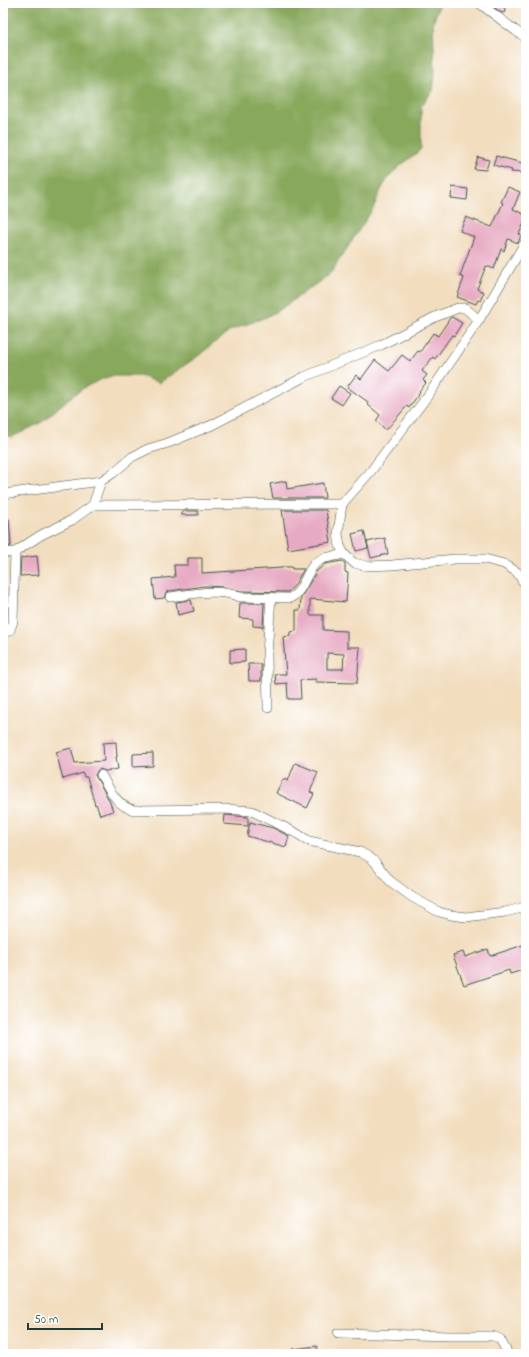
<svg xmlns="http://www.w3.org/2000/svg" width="529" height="1357" viewBox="0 0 529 1357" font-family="'Indie Flower',sans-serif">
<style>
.forest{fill:#88a85c;stroke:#547248}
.building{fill:#e7aac3;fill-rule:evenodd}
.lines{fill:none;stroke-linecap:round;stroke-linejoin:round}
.minor-casing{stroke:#3f5549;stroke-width:10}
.minor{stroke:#fff;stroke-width:9}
</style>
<rect width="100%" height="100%" fill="#fff"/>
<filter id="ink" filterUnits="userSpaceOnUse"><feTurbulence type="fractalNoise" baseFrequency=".025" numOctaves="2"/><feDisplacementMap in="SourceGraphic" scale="8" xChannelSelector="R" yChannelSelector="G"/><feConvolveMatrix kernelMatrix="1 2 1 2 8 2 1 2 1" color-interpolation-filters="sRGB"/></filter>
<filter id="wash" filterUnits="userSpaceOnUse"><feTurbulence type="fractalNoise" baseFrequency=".012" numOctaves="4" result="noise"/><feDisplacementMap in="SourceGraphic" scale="16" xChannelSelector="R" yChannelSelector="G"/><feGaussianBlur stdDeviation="0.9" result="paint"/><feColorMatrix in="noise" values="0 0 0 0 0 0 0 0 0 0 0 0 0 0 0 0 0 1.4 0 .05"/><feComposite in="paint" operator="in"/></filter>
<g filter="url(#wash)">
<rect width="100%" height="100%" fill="#f2ddbe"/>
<!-- forest -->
<path class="forest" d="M 3,3 L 442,3 L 439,6 L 433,23 L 435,72 L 433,91 L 421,106 L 421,149 C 414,156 406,161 399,167 C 386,178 379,192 374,207 L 330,274 L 282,308 L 266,317 L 229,331 L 198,356 L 159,383 L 140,376 L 111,376 L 102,379 L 85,387 L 68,399 L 42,422 L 12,437 L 3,434 Z"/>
<g id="blocks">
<!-- building -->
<g class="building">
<path d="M 504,3 L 505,12 L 502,13 L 495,8 L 495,5 Z"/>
<path d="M 496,156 L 526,164 L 526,173 L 511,172 L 512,170 L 493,165 Z"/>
<path d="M 478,157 L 489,160 L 486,170 L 474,169 Z"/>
<path d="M 452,187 L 468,189 L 467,200 L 451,198 Z"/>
<path d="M 508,187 L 520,192 L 513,209 L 526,215 L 526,219 L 519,234 L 521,235 L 518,243 L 508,239 L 504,251 L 501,249 L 494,269 L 486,266 L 477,289 L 484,292 L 480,301 L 478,300 L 476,304 L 457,297 L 464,278 L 460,276 L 474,237 L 460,231 L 466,217 L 492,227 L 503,203 L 501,202 Z"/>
<path d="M 452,317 L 462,323 L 454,336 L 452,335 L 435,359 L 433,357 L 422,371 L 427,375 L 423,380 L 426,383 L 419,391 L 420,392 L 409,408 L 407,406 L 386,430 L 376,421 L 380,415 L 367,404 L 368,402 L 347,387 L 356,375 L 361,379 L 375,360 L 389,371 L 402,355 L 410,361 L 418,351 L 420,352 L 433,333 L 438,336 L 450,318 Z"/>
<path d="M 339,386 L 350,393 L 342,405 L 331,398 Z"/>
<path d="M 286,481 L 287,489 L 323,483 L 325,498 L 273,498 L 270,484 Z"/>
<path d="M 282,510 L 326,510 L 331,542 L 288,549 Z"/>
<rect x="182" y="511" width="16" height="4"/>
<path d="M 3,519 L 9,519 L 11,546 L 3,547 Z"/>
<path d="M 364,531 L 368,548 L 356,551 L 352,534 Z"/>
<path d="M 385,538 L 388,554 L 371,558 L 367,542 Z"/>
<path d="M 37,556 L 39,575 L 20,576 L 21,558 Z"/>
<path d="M 188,558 L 202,558 L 202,573 L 282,568 L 282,567 L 292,567 L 292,569 L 304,569 L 294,586 L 288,592 L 241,591 L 224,587 L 205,586 L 169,591 L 166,593 L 164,598 L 155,599 L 153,579 L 175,577 L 174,565 L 188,565 Z"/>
<path d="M 342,561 L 345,563 L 345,572 L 348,573 L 346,602 L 310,599 L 310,615 L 323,615 L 323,630 L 347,631 L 347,647 L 360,647 L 357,683 L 316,682 L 316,679 L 300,680 L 301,699 L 288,699 L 287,683 L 276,684 L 275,674 L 286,674 L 283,637 L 290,636 L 290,632 L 296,631 L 296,610 L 300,610 L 301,597 L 317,571 L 325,564 ZM 327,653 L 344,654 L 343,669 L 327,669 Z"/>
<path d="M 191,600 L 194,611 L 178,615 L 176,602 Z"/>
<path d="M 240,603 L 264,603 L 263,627 L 253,626 L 253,619 L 239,618 Z"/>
<path d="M 245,649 L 245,662 L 230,663 L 230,650 Z"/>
<path d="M 248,664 L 261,664 L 261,681 L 249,681 Z"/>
<path d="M 116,742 L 117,757 L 116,757 L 118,769 L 105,771 L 100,769 L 98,770 L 95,775 L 109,800 L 113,811 L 100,815 L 96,804 L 95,805 L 87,777 L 84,777 L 83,773 L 63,779 L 56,752 L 71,748 L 75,763 L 104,761 L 103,743 Z"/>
<path d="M 153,753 L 153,766 L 133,767 L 133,754 Z"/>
<path d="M 295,763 L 318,772 L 310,792 L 314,794 L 307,808 L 276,793 L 283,779 L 288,781 Z"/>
<path d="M 225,815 L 248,817 L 248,826 L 224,824 Z"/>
<path d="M 250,822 L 273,828 L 289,836 L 286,847 L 247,836 Z"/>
<path d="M 526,944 L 526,969 L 510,974 L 509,970 L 464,985 L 453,955 L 463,952 L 465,957 L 488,949 L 490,956 Z"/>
<path d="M 317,1346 L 318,1354 L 294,1354 L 293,1349 Z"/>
</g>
</g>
</g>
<g filter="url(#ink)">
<use href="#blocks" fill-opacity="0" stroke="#3f5549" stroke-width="1"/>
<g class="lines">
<defs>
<g id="minor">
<path d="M 479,3 L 516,31 L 526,38"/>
<path d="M 526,241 L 479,320 L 429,394 L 371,471 L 342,504 L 338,534 L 340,546 L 344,554 L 354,563 L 367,566 L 392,565 L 455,559 L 485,559 L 504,564 L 517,572 L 526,586"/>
<path d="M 3,494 L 101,481 L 113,473 L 132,457 L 148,449 L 168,443 L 212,425 L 304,377 L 381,345 L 435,317 L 458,308 L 465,308 L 479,320"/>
<path d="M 93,505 L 342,504"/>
<path d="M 3,553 L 15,552"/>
<path d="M 170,597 C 193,594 218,588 240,597 L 290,598 C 306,591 305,566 322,559 C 327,557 337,556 344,554"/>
<path d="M 3,634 L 10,630 L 13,621 L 15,552 L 41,535 L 72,520 L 93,505 L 101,481"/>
<path d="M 268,708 L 267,654 L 271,597"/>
<path d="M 101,775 C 110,789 116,806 134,810 L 225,809 L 252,811 L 296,833 L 309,841 L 360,852 L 369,857 L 375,862 L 390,881 L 412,897 L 439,912 L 451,915 L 466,917 L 505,912 L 526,907"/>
<path d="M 338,1333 L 451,1336 L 493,1336 L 500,1339 L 508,1354"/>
</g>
</defs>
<!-- minor casing -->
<use href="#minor" class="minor-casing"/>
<!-- minor -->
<use href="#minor" class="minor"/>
</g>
</g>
<!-- margin -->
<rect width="529" height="1357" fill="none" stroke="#fff" stroke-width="16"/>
<!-- scale -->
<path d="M28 1323v6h74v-6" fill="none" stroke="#1f3d34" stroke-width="2"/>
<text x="34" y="1323" font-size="12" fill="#1f3d34" stroke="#ffffff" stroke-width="3" paint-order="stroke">50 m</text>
</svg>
